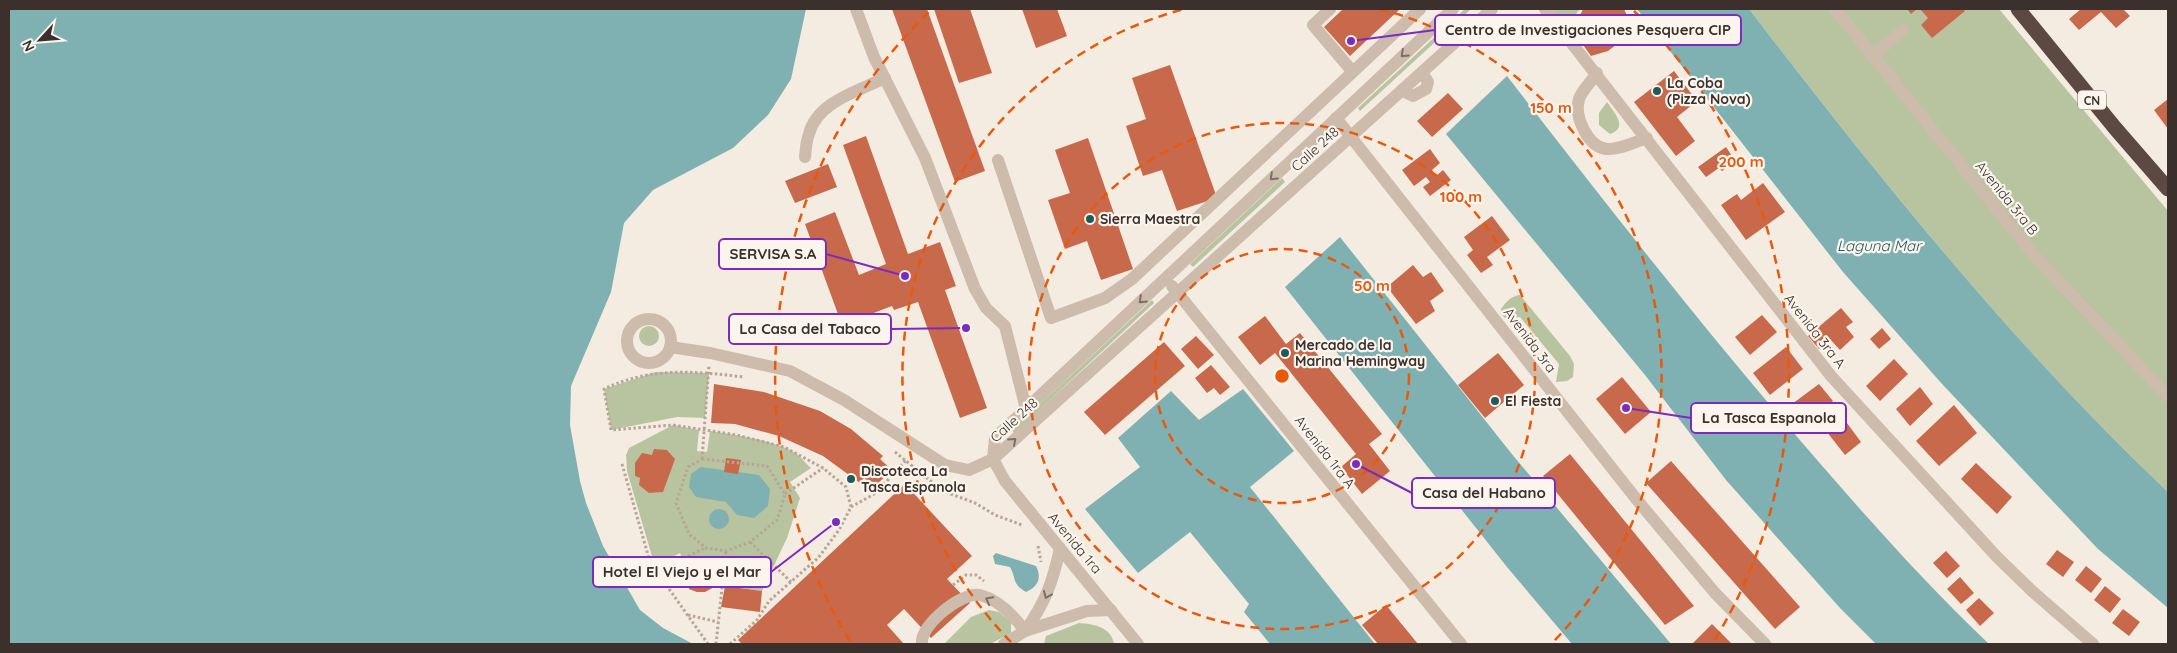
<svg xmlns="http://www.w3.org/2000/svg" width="2177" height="653" viewBox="0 0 2177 653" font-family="Quicksand,sans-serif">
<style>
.green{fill:#b8c4a0}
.water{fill:#7fb0b2}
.building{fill:#c8694b}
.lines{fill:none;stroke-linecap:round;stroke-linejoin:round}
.path{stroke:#b9a596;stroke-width:3;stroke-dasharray:2.5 2.5;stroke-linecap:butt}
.minor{stroke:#cdbbac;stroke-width:12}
.highway{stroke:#5c4a42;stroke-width:15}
.oneway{stroke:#7d6f65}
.ring{fill:none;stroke:#e8590c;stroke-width:2.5;stroke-dasharray:9 6}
.poi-dot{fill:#1f5a5e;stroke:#fbf5ee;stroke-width:2}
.labels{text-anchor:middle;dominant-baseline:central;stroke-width:4.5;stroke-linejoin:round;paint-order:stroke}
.shield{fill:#fbf5ee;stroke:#756b66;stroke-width:1}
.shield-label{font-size:12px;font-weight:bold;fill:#3b302b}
.poi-label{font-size:14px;font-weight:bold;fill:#3b302b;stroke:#fbf5ee;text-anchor:start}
.street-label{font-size:14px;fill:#3b302b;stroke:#fbf5ee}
.water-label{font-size:15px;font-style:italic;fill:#1f5a5e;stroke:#fbf5ee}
.centre{fill:#e8590c;stroke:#fbf5ee;stroke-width:2.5}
.ring-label{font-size:15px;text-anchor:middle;font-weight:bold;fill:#e8590c;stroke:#fbf5ee;stroke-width:4.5;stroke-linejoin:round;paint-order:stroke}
.leader{fill:none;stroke:#7b2cbf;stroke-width:2}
.callout-dot{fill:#7b2cbf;stroke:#fbf5ee;stroke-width:2}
.callout{fill:#fbf5ee;stroke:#7b2cbf;stroke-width:2}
.callout-label{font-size:15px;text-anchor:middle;font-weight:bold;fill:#3b302b}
</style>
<rect width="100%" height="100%" fill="#f4ebe1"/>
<!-- green -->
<g class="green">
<path d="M 1465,9 L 1471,9 L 1360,111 L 1358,108 Z"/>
<path d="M 1551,9 L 1580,9 L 1565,28 Z"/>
<path d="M 1749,9 L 1999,9 L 2168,211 L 2168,492 C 2013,345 1879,178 1749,9 Z"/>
<path d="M 1607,102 C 1614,112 1629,128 1610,134 L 1599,125 L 1599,113 Z"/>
<path d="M 1282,178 L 1285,182 L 1193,267 L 1190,264 Z"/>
<path d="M 1520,295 L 1570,356 L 1574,364 L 1573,377 L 1567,381 L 1556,382 L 1559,364 L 1520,317 L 1507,320 L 1502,315 L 1501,309 C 1506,302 1511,296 1520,295 Z"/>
<path d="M 1152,300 L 1154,303 L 1014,433 L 1012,430 Z"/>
<circle cx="649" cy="336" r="10"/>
<path d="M 656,372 L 709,373 L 705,418 L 677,417 L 611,430 L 604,389 Z"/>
<path d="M 673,425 L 699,430 L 697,451 L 707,452 L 710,431 C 735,435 776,440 797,454 C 802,458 806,464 811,468 L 790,482 L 800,498 L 787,538 L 762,591 L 725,586 L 716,586 L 697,592 L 689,589 L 687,572 L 680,553 L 658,564 L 654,563 L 627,471 L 626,455 L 629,448 Z"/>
<path d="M 989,610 L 999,612 L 1011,622 L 1011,633 L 990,644 L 944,644 L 971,617 Z"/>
<path d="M 1079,623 C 1094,624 1111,627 1114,644 L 1044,644 L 1046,636 Z"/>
</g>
<!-- water -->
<g class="water">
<path d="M 9,9 L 806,9 L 791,79 L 768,115 L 733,148 L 653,190 L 624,223 L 611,292 L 571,386 L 570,425 L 580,481 L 586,503 L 603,546 L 640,610 L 663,628 L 693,644 L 9,644 Z"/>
<path d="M 1637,9 L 1749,9 C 1879,178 2013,345 2168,492 L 2168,608 L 2098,549 L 1943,385 L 1843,272 Z"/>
<path d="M 1507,76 C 1610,209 1713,341 1824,468 C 1877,529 1931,589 1989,644 L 1876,644 L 1840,608 L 1726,480 L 1645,375 L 1446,134 Z"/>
<path d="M 1340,237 L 1511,453 L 1671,644 L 1572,644 L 1507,567 L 1285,287 Z"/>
<path d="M 1243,389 L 1294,451 L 1250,487 L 1375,644 L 1270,644 L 1244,612 L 1249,604 L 1190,532 L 1138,573 L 1085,509 L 1140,467 L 1118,438 L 1171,391 L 1199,420 Z"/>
<path d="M 701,467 L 759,475 L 770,489 L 768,506 L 754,518 L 737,515 L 726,502 L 696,497 L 689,487 L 691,474 Z"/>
<circle cx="719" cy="519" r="10"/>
<path d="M 996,553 L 1036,566 C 1042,578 1038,587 1026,592 C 1011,583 1017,579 1010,567 L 995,564 L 993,556 Z"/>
</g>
<!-- building -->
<g class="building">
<path d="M 892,9 L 927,9 L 985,171 L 955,182 Z"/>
<path d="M 934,9 L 970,9 L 992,73 L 959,83 Z"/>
<path d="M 1022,9 L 1057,9 L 1067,36 L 1036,48 Z"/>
<path d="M 1343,9 L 1400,9 L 1350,56 L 1324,27 Z"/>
<path d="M 1583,9 L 1624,9 L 1629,20 L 1627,31 L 1620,42 L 1608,51 L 1591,56 L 1581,42 L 1586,33 L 1577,22 Z"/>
<path d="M 1907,9 L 1917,9 L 1911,14 Z"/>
<path d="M 1920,9 L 1963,9 L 1965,11 L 1932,38 L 1921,25 L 1928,18 Z"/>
<path d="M 2081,9 L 2123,9 L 2130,16 L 2116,28 L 2101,12 L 2079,30 L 2069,19 Z"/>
<path d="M 1170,65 L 1217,198 L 1177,211 L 1162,170 L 1143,176 L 1126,126 L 1146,119 L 1132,78 Z"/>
<path d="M 1674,71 L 1697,101 L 1677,117 L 1695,141 L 1676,156 L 1634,102 Z"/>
<path d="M 1448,93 L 1463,109 L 1432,137 L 1417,121 Z"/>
<path d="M 2168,99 L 2168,129 L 2154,110 Z"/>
<path d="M 866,136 L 908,254 L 940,242 L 956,286 L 945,290 L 987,408 L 960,418 L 918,302 L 894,310 L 892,306 L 842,325 L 805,224 L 835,212 L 859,275 L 886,264 L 843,145 Z"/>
<path d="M 1088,138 L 1133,269 L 1101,280 L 1087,241 L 1065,249 L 1048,200 L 1070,193 L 1055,150 Z"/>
<path d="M 1726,147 L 1736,162 L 1722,171 L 1719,168 L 1706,177 L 1698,167 Z"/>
<path d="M 1430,149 L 1440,163 L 1432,170 L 1436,176 L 1443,170 L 1451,180 L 1430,196 L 1423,187 L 1430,182 L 1426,177 L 1414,186 L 1402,170 Z"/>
<path d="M 828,164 L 837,187 L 795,203 L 785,181 Z"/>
<path d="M 1763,183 L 1785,212 L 1746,240 L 1721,205 L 1737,194 L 1741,200 Z"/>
<path d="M 1492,216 L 1510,240 L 1487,257 L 1493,265 L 1481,273 L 1467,255 L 1473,250 L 1464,237 Z"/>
<path d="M 1413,265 L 1423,277 L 1431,272 L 1444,291 L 1430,301 L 1435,311 L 1416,324 L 1387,287 Z"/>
<path d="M 1841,308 L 1853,322 L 1846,327 L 1854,337 L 1840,350 L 1830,339 L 1819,349 L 1808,336 Z"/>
<path d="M 1762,315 L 1777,332 L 1750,355 L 1735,337 Z"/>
<path d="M 1265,316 L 1286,344 L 1300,333 L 1382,434 L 1369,444 L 1390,471 L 1362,494 L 1341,467 L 1356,454 L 1275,353 L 1260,365 L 1238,337 Z"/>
<path d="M 1882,328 L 1891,339 L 1879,349 L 1870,339 Z"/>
<path d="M 1196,336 L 1214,355 L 1198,369 L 1181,349 Z"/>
<path d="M 1164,342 L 1185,366 L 1105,435 L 1084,412 Z"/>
<path d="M 1786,347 L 1803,369 L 1770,395 L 1753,373 Z"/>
<path d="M 1498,353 L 1524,385 L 1485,418 L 1458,385 Z"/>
<path d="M 1894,359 L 1908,374 L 1880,401 L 1866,386 Z"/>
<path d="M 1211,365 L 1230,387 L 1220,395 L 1214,388 L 1207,393 L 1195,378 Z"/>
<path d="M 1622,377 L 1651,412 L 1625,434 L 1596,399 Z"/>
<path d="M 714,384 L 764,392 L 820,411 L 851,429 L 883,456 L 880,459 L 892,470 L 874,487 L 864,478 L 860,483 L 823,456 L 779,436 L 735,424 L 711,423 Z"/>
<path d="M 1819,384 L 1833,401 L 1802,424 L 1788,407 Z"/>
<path d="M 1920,387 L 1933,404 L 1910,426 L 1896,409 Z"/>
<path d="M 1954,405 L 1977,433 L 1939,466 L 1916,441 Z"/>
<path d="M 1841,415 L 1861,442 L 1845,455 L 1823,427 Z"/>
<path d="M 654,449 L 667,450 L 675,459 L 663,492 L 649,493 L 639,485 L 640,478 L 635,476 L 635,463 L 642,453 L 652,455 Z"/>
<path d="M 1570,454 L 1694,606 L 1665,625 L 1543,476 Z"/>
<path d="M 726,458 L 741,460 L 738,474 L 724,472 Z"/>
<path d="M 1671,461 L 1800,607 L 1775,629 L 1646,483 Z"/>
<path d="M 1976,463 L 2012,497 L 1997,514 L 1961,479 Z"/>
<path d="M 905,484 L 972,556 L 947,579 L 970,603 L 931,638 L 904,609 L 887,625 L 904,644 L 742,644 L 738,640 Z"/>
<path d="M 2057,550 L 2074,562 L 2063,577 L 2046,564 Z"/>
<path d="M 1946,551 L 1960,566 L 1947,578 L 1933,563 Z"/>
<path d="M 692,557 L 711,562 L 720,572 L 720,580 L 716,586 L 705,592 L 697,592 L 689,589 L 687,572 L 683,565 L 684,561 Z"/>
<path d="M 2086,566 L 2102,579 L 2091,593 L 2075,580 Z"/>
<path d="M 1960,577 L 1974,593 L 1961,604 L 1947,589 Z"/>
<path d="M 725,586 L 762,591 L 760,612 L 721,607 Z"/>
<path d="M 2105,586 L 2121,599 L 2110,613 L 2094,600 Z"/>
<path d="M 1979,598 L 1994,613 L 1980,626 L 1966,610 Z"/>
<path d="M 1386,605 L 1418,644 L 1378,644 L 1362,625 Z"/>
<path d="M 2123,609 L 2140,622 L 2129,636 L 2112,623 Z"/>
<path d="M 1712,624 L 1732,644 L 1692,644 Z"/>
</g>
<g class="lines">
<!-- path -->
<g class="path">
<path d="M 895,452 L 943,491 L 975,503 L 995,515 L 1022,525"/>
<path d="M 702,459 L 767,466 L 785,494 L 777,520 L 750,542 L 726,551 L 706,548 L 689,534 L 676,503 L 688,467 Z"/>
<path d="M 702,459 L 709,365"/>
<path d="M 622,464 L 650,562 L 708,644"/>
<path d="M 785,494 L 823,468"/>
<path d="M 851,507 L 876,493 L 906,460"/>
<path d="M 750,542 L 791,582"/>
<path d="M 1038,546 L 1041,562"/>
<path d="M 664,583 L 668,566 L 705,548"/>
<path d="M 953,585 L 966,575 L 976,575 L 984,581"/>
<path d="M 688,615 L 718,622"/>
<path d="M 716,644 L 726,551"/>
<path d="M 730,644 L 757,620 L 769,601 L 818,558 L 839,530 L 851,507 L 846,487 L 823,468 L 784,447 L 737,435 L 673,425 L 611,430 L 604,389 C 650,367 694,371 744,377"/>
</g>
<!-- minor -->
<g class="minor">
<path d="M 856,9 L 874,57 L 925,158 L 975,289 L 986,308 L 1005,326 L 1026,409"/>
<path d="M 1330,9 L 1313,25 L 1352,71"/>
<path d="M 1453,9 L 995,438 L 993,459 L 1492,9"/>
<path d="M 1545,9 L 1831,376 L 1997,557 L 2032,591 L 2093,644"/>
<path d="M 1835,9 L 2034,255 L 2168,397"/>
<path d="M 1873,56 L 1903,30"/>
<path d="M 1597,73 C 1592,81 1582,90 1579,99 C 1574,116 1587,146 1606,149 C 1620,150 1634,142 1647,138"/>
<path d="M 1402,90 L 1413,96 L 1426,89 L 1428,82 L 1422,72"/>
<path d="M 1336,118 L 1637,500 L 1715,593 L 1765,644"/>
<path d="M 805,157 C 806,149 806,141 809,134 C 817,102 858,91 885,78"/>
<path d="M 998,160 L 1051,318 L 1105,298 L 1132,279 L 1420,9"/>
<path d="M 1172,286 L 1461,644"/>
<circle cx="649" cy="341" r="22"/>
<path d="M 670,347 L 710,353 L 790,371 L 844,400 L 945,465 L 969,470 L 993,459 L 1005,481 L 1138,644"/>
<path d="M 1060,548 C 1053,582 1045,603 1025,631 L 1087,611 L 1111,610"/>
<path d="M 922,644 C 919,626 962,591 980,595 C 999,600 1014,616 1025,631 L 1004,644"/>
</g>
<!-- highway -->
<path class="highway" d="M 2018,9 L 2115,128 L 2168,189"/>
</g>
<!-- one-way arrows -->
<defs><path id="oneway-chevron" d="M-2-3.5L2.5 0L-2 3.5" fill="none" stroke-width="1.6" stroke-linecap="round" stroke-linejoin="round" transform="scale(1.25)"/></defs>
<g class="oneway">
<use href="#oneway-chevron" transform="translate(1404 54) rotate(137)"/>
<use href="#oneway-chevron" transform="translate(1273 177) rotate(137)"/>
<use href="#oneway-chevron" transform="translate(1142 300) rotate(137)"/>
<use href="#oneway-chevron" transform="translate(1013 441) rotate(-42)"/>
<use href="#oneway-chevron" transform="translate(1047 595) rotate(113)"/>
<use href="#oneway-chevron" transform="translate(989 600) rotate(-152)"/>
</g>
<!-- distance rings -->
<g class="ring">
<circle cx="1282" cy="376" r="127"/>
<circle cx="1282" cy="376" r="253"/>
<path d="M1011 642A380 380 0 0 1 1184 9M1380 9A380 380 0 0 1 1553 642"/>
<path d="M850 641A507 507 0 0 1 930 11M1634 11A507 507 0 0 1 1714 641"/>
</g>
<!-- markers -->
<g class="poi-dot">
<circle cx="1657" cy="91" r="5"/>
<circle cx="1090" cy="219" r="5"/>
<circle cx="1285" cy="353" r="5"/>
<circle cx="1495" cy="401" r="5"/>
<circle cx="851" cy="479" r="5"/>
</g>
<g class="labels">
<!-- shield labels -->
<rect class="shield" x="2078" y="90.5" width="28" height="19" rx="4"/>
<g class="shield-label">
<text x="2092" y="100">CN</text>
</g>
<!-- poi labels -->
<g class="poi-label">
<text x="1667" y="83">La Coba<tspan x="1667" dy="16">(Pizza Nova)</tspan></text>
<text x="1100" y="219">Sierra Maestra</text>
<text x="1295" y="345">Mercado de la<tspan x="1295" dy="16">Marina Hemingway</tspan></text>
<text x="1505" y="401">El Fiesta</text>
<text x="861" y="471">Discoteca La<tspan x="861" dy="16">Tasca Espanola</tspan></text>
</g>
<!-- street labels -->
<g class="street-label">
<text transform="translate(1315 149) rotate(-42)">Calle 248</text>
<text transform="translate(2007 198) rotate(51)">Avenida 3ra B</text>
<text transform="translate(1815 331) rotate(52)">Avenida 3ra A</text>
<text transform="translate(1530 340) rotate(53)">Avenida 3ra</text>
<text transform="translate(1014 420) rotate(-42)">Calle 248</text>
<text transform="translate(1325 452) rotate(52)">Avenida 1ra A</text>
<text transform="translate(1075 543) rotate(50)">Avenida 1ra</text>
</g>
<!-- water labels -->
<g class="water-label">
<text x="1879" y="245">Laguna Mar</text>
</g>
</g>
<circle cx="1282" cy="376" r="8" class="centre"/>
<g class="ring-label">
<text x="1551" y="113">150 m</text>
<text x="1741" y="167">200 m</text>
<text x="1461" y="202">100 m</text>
<text x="1372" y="291">50 m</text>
</g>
<!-- callouts -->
<path class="leader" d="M1351 41L1435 30M905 276L826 254M966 328L891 329M1626 408L1691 418M1356 464L1412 493M836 522L771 572"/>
<g class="callout-dot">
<circle cx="1351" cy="41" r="5"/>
<circle cx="905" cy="276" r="5"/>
<circle cx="966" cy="328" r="5"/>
<circle cx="1626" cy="408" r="5"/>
<circle cx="1356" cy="464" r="5"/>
<circle cx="836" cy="522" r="5"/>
</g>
<g class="callout">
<rect x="1435" y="15" width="306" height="30" rx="5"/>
<rect x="719" y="239" width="107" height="30" rx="5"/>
<rect x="729" y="314" width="162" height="30" rx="5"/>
<rect x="1691" y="403" width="155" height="30" rx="5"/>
<rect x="1412" y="478" width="143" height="30" rx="5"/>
<rect x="593" y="557" width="178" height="30" rx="5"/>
</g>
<g class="callout-label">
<text x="1588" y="35">Centro de Investigaciones Pesquera CIP</text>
<text x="773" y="259">SERVISA S.A</text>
<text x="810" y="334">La Casa del Tabaco</text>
<text x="1769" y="423">La Tasca Espanola</text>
<text x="1484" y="498">Casa del Habano</text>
<text x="682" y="577">Hotel El Viejo y el Mar</text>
</g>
<!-- border -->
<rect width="2177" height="653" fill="none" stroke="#3b302b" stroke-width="20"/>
<!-- north arrow -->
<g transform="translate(40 40) rotate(244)" stroke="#fbf5ee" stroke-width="4" paint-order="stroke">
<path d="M0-4L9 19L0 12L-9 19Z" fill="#3b302b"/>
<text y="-8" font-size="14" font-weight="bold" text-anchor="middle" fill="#3b302b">N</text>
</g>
</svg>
